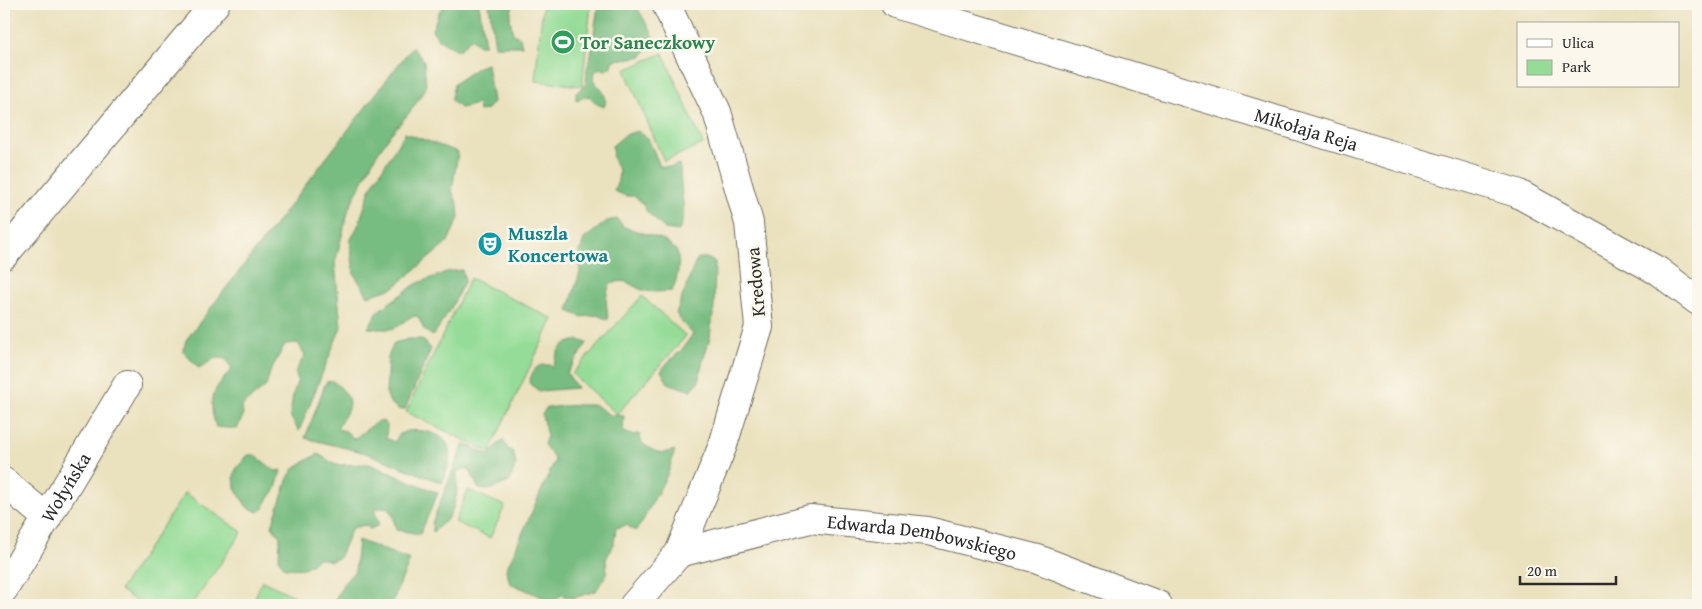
<svg xmlns="http://www.w3.org/2000/svg" width="1702" height="609" viewBox="0 0 1702 609" font-family="'Gentium Book Plus',serif">
<style>
.green{fill:#94dc97;stroke:#608461}
.forest{fill:#77bc80;stroke:#517456}
.lines{fill:none;stroke-linecap:round;stroke-linejoin:round}
.minor-casing{stroke:#6e6b5e;stroke-width:30}
.minor{stroke:#fff;stroke-width:28}
.labels{text-anchor:middle;dominant-baseline:central;stroke-width:5;stroke-linejoin:round;paint-order:stroke}
.leisure-label{font-size:19px;font-weight:bold;fill:#27864d;stroke:#fbf7ec;text-anchor:start}
.street-label{font-size:19px;fill:#2b2b2b;stroke:#fbf7ec}
.culture-label{font-size:19px;font-weight:bold;fill:#0d838f;stroke:#fbf7ec;text-anchor:start}
</style>
<rect width="100%" height="100%" fill="#fbf7ec"/>
<filter id="ink" filterUnits="userSpaceOnUse"><feTurbulence type="fractalNoise" baseFrequency=".02" numOctaves="2"/><feDisplacementMap in="SourceGraphic" scale="10" xChannelSelector="R" yChannelSelector="G"/><feConvolveMatrix kernelMatrix="1 2 1 2 8 2 1 2 1" color-interpolation-filters="sRGB"/></filter>
<filter id="wash" filterUnits="userSpaceOnUse"><feTurbulence type="fractalNoise" baseFrequency=".0096" numOctaves="4" result="noise"/><feDisplacementMap in="SourceGraphic" scale="20" xChannelSelector="R" yChannelSelector="G"/><feGaussianBlur stdDeviation="1.12" result="paint"/><feColorMatrix in="noise" values="0 0 0 0 0 0 0 0 0 0 0 0 0 0 0 0 0 1.4 0 .05"/><feComposite in="paint" operator="in"/></filter>
<g filter="url(#wash)">
<rect width="100%" height="100%" fill="#eae1be"/>
<!-- green -->
<g class="green">
<path d="M 543,4 L 591,4 L 582,86 L 535,81 Z"/>
<path d="M 663,53 L 703,144 L 664,161 L 625,70 Z"/>
<path d="M 470,278 L 553,319 L 489,452 L 406,412 Z"/>
<path d="M 642,296 L 686,336 L 617,414 L 572,374 Z"/>
<path d="M 468,490 L 505,506 L 490,538 L 455,522 Z"/>
<path d="M 185,493 L 242,532 L 192,605 L 142,605 L 120,590 Z"/>
<path d="M 262,581 L 312,604 L 312,605 L 252,605 Z"/>
</g>
<!-- forest -->
<g class="forest">
<path d="M 447,4 L 479,4 L 485,45 L 479,45 L 471,38 L 458,51 L 439,40 L 432,30 L 440,10 Z"/>
<path d="M 489,4 L 513,4 L 510,18 L 513,34 L 520,37 L 522,46 L 495,46 Z"/>
<path d="M 601,4 L 635,4 L 652,33 L 654,42 L 647,49 L 642,56 C 631,59 623,58 612,61 L 611,67 L 605,70 L 600,68 L 595,71 L 594,81 C 601,89 609,96 604,107 L 597,104 L 589,96 L 576,100 L 576,93 L 586,84 L 587,69 L 591,55 L 597,12 Z"/>
<path d="M 412,47 L 424,61 L 426,88 L 410,112 L 390,135 L 375,157 L 349,208 L 335,263 L 341,327 L 299,431 L 290,416 L 293,394 L 298,380 L 295,372 L 305,355 L 298,343 L 285,344 L 270,372 L 266,386 L 242,406 L 243,416 L 237,429 L 216,427 C 207,398 213,390 232,369 L 226,359 L 216,358 L 199,368 L 183,352 L 186,340 Z"/>
<path d="M 487,64 L 493,102 L 486,110 L 479,111 L 478,104 L 460,108 L 451,100 L 454,84 L 478,67 Z"/>
<path d="M 637,131 L 648,138 L 660,166 L 670,167 L 679,164 C 681,171 680,177 681,184 C 682,203 687,212 679,231 L 665,229 L 647,212 L 644,205 L 634,196 L 626,196 L 614,191 L 618,181 L 619,171 L 613,159 L 612,146 L 625,135 Z"/>
<path d="M 405,133 L 458,152 L 452,191 L 458,205 L 459,218 L 447,243 L 393,288 L 368,296 L 354,274 L 350,241 L 358,226 L 371,187 Z"/>
<path d="M 617,219 L 624,227 L 662,239 L 677,251 C 680,266 678,277 672,291 C 664,291 655,293 647,291 C 629,288 629,275 609,285 L 606,299 L 608,320 L 597,315 L 582,317 L 568,311 L 580,272 L 579,255 L 584,239 L 607,221 Z"/>
<path d="M 698,258 L 707,258 L 715,262 L 714,307 L 710,337 L 701,368 L 699,381 L 691,391 L 668,383 L 661,371 L 669,361 L 681,351 L 693,334 L 683,324 L 676,313 L 694,266 Z"/>
<path d="M 462,270 L 465,280 L 451,308 L 433,336 L 424,330 L 418,316 C 405,317 407,321 397,327 C 389,331 376,328 368,328 L 378,311 L 416,284 L 446,272 Z"/>
<path d="M 409,339 L 422,339 L 431,349 L 405,409 L 400,410 L 390,403 L 386,392 L 388,357 L 394,343 Z"/>
<path d="M 579,340 L 587,343 L 567,373 L 577,388 L 539,391 L 529,383 C 533,369 537,362 553,366 C 559,348 559,344 579,340 Z"/>
<path d="M 333,381 C 357,401 350,406 337,429 L 346,431 L 354,439 L 378,421 L 383,421 L 387,425 L 386,438 L 395,442 C 396,440 397,438 398,436 C 408,425 442,431 448,445 C 453,457 446,471 442,483 L 366,453 L 305,438 L 326,382 Z"/>
<path d="M 575,405 L 595,405 L 610,415 L 624,416 L 623,431 L 631,435 L 639,434 L 642,443 C 656,453 659,455 675,450 L 668,473 L 641,524 L 635,531 L 627,525 L 616,528 L 614,543 L 606,559 L 607,573 L 596,591 L 573,598 L 561,595 L 553,602 L 510,583 L 506,570 L 555,460 L 544,444 L 547,436 L 542,415 L 546,408 Z"/>
<path d="M 503,440 L 508,449 L 513,452 L 516,464 L 509,482 L 488,490 L 479,489 L 469,469 L 463,469 L 457,471 C 457,490 458,501 448,518 C 445,523 437,527 433,532 L 432,523 L 464,443 L 488,455 L 498,444 Z"/>
<path d="M 318,454 L 336,465 L 369,464 L 438,493 L 420,534 L 396,530 L 393,516 L 387,507 L 374,509 L 379,525 L 370,529 L 365,525 L 352,528 L 339,558 L 331,561 L 318,558 C 306,570 301,569 285,568 L 279,560 L 280,536 L 272,526 L 288,478 L 294,468 Z"/>
<path d="M 248,455 L 255,455 L 275,471 L 281,470 L 276,489 L 268,499 L 263,509 L 258,512 L 247,507 L 235,488 L 234,476 L 236,469 Z"/>
<path d="M 358,540 L 410,560 L 391,605 L 333,605 L 343,584 L 355,571 Z"/>
</g>
</g>
<g filter="url(#ink)">
<g class="lines">
<defs>
<g id="minor">
<path id="s1" d="M 895,4 L 1517,193 L 1658,271 L 1698,301"/>
<path d="M 4,255 L 215,4"/>
<path d="M 4,482 L 47,518"/>
<path id="s2" d="M 679,553 L 810,519 L 928,531 L 1038,559 L 1158,605"/>
<path id="s3" d="M 4,589 L 127,385"/>
<path d="M 634,605 L 679,553 L 723,445 L 759,327 L 749,223 L 717,112 L 666,4"/>
</g>
</defs>
<!-- minor casing -->
<use href="#minor" class="minor-casing"/>
<!-- minor -->
<use href="#minor" class="minor"/>
</g>
</g>
<!-- icons -->
<defs>
<symbol id="stadium-disc" viewBox="-11 -11 22 22"><circle r="9.5" fill="#2e9e5b" stroke="#fbf7ec"/><path d="M0-5a6.5 5 0 1 0 0 10a6.5 5 0 1 0 0-10ZM-3.5-1.8h7v3.6h-7Z" fill="#fff"/></symbol>
<symbol id="theatre-disc" viewBox="-11 -11 22 22"><circle r="9.5" fill="#0f9aa8" stroke="#fbf7ec"/><path d="M-5-5.5Q0-4 5-5.5V0Q5 5 0 6Q-5 5-5 0ZM-3.3-2.5H-1v1.5H-3.3ZM1-2.5H3.3v1.5H1ZM-2.8 1Q0 5.5 2.8 1Z" fill="#fff"/></symbol>
</defs>
<g fill-rule="evenodd">
<use href="#stadium-disc" x="549" y="28" width="28" height="28"/>
<use href="#theatre-disc" x="476" y="230" width="28" height="28"/>
</g>
<g class="labels">
<!-- leisure labels -->
<g class="leisure-label">
<text x="580" y="42">Tor Saneczkowy</text>
</g>
<!-- street labels -->
<g class="street-label">
<text stroke="none"><textPath href="#s1" startOffset="430">Mikołaja Reja</textPath></text>
<text transform="translate(755 282) rotate(-95)">Kredowa</text>
<text stroke="none"><textPath href="#s3" startOffset="119">Wołyńska</textPath></text>
<text stroke="none"><textPath href="#s2" startOffset="249">Edwarda Dembowskiego</textPath></text>
</g>
<!-- culture labels -->
<g class="culture-label">
<text x="508" y="233">Muszla<tspan x="508" dy="22">Koncertowa</tspan></text>
</g>
</g>
<!-- margin -->
<rect width="1702" height="609" fill="none" stroke="#fbf7ec" stroke-width="20"/>
<!-- legend -->
<rect x="1517" y="22" width="162" height="65" fill="#fbf7ec" stroke="#a8a59f"/>
<rect x="1527" y="39" width="25" height="8" fill="#ffffff" stroke="#a8a59f"/>
<text x="1562" y="48" font-size="15" fill="#2b2b2b">Ulica</text>
<rect x="1527" y="60" width="25" height="15" fill="#94dc97" stroke="#a8a59f"/>
<text x="1562" y="72" font-size="15" fill="#2b2b2b">Park</text>
<!-- scale -->
<path d="M1520 576v8h96v-8" fill="none" stroke="#2b2b2b" stroke-width="2.5"/>
<text x="1527" y="576" font-size="15" fill="#2b2b2b" stroke="#fbf7ec" stroke-width="4" paint-order="stroke">20 m</text>
</svg>
